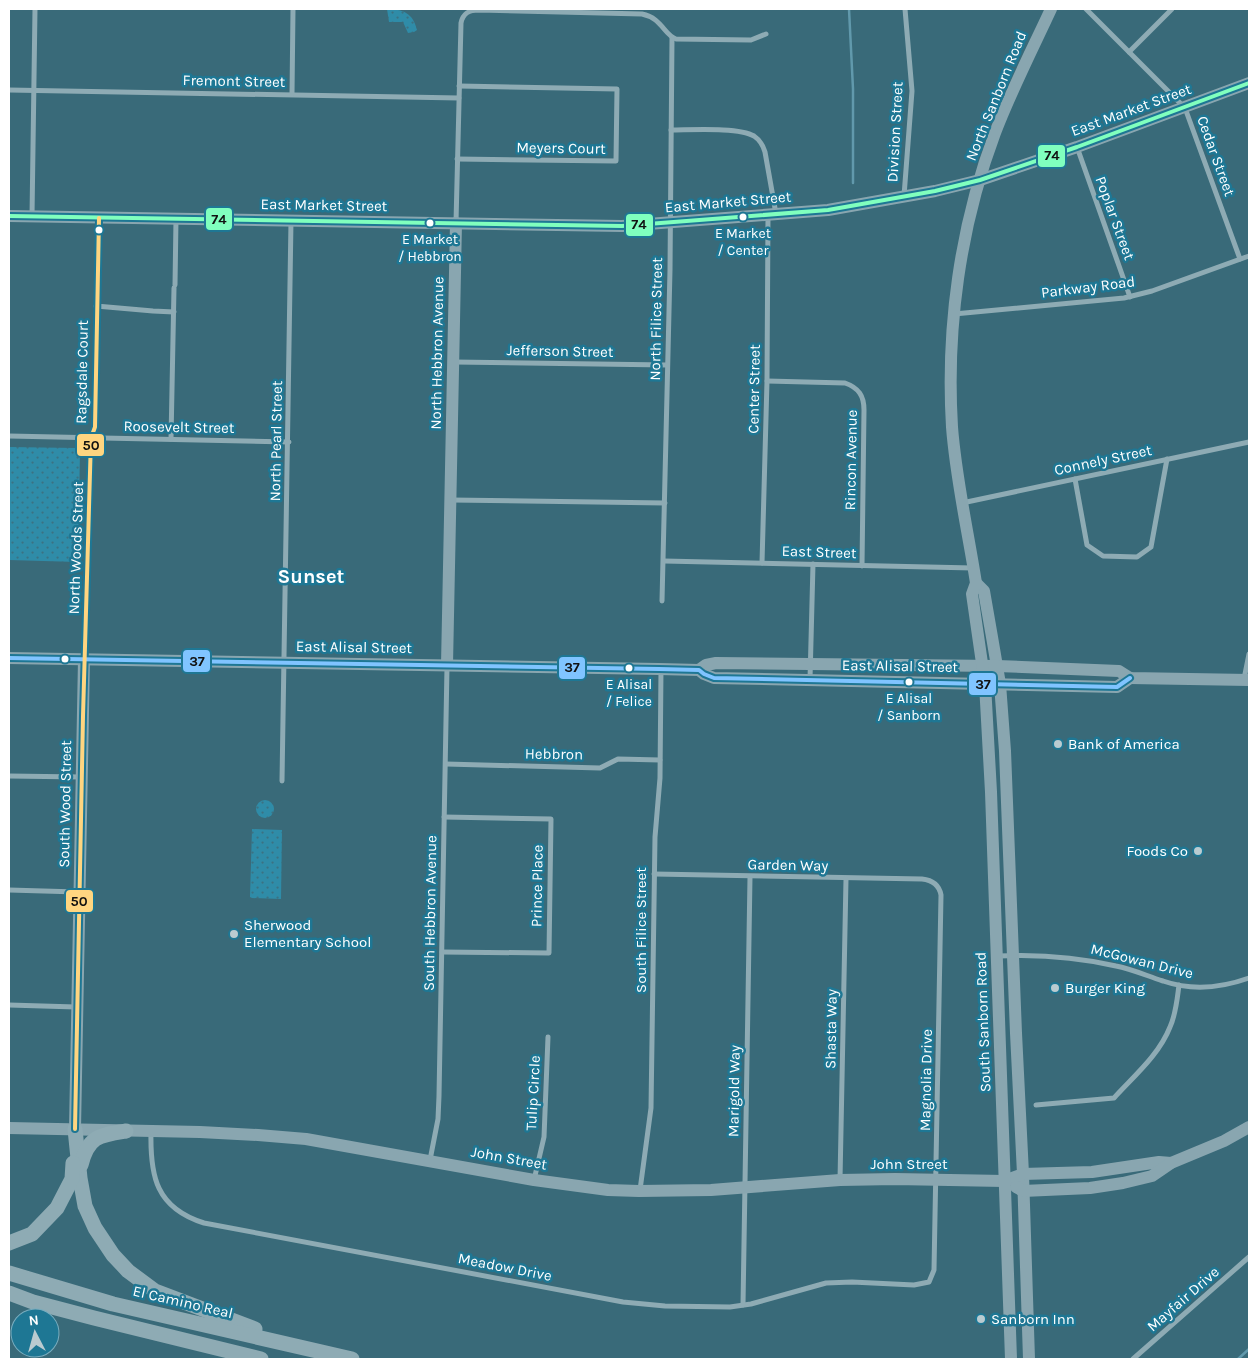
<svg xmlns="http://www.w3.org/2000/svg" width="1258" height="1368" viewBox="0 0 1258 1368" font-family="Karla,sans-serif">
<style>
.park{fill:url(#park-dots)}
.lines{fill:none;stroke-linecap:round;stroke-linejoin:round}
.stream{stroke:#6199ac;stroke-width:2.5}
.street{stroke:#8eabb4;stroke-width:5}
.secondary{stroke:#89a6b0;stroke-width:12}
.highway{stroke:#8eabb4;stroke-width:15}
.bus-1-casing{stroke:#1e7794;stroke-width:8}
.bus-2-casing{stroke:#1e7794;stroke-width:8}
.bus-3-casing{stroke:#1e7794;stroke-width:8}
.bus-1{stroke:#80c4ff;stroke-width:4}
.bus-2{stroke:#80ffbe;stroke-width:4}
.bus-3{stroke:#ffd580;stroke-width:4}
.bus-dot{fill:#fff;stroke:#1e7794;stroke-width:2}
.poi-dot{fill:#bacbd0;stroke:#1e7794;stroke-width:2}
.labels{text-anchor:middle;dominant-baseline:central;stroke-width:5;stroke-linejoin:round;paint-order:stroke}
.bus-label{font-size:14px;fill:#fff;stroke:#1e7794}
.street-label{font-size:15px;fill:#fff;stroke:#1e7794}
.poi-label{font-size:15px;fill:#fff;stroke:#1e7794;text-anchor:start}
.district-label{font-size:20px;font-weight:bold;fill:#fff;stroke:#1e7794}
.line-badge{stroke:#1e7794;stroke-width:2}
.pale-badge-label{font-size:14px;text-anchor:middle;font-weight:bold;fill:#111}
</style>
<defs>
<pattern id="park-dots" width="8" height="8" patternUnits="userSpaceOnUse" patternTransform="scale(1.25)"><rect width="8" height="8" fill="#2f8ca8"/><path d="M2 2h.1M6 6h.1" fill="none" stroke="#3b7283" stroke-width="1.8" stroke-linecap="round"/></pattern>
</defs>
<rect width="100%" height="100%" fill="#396a79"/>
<!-- park -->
<g class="park">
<path d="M 387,9 C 403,9 413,13 417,30 L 414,32 L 408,33 L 403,22 L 389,22 Z"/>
<path d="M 9,447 L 76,448 L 80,450 L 78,562 L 9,560 Z"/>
<circle cx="265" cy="809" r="9"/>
<path d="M 252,829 L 282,830 L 281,899 L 252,898 L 250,897 Z"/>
</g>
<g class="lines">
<!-- stream -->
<g class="stream">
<path d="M 849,9 L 853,89 L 853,183"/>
<path d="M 1238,1359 L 1249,1349"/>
</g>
<!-- street -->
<g class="street">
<path d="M 1086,9 L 1185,108 L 1240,259"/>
<path d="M 1129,52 L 1172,9"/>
<path d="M 9,90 L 459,98"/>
<path d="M 292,94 L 293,9"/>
<path d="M 671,130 C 691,130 739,127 754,136 C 760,140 763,145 765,152 L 776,214"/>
<path d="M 1077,147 L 1130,297"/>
<path d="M 457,159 L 616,161 L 617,89 L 459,86"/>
<path d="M 904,196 L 912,91 L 905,9"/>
<path d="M 32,216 L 35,9"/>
<path d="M 456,222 L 461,23 C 463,13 469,10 479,10 L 642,14 C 662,18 664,35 676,39 L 751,40 L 766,34"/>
<path d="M 175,285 L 176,219"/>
<path d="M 96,306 L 153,311 L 174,312"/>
<path d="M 954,314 L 1124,298 L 1152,291 L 1249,256"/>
<path d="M 454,362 L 667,365"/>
<path d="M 767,381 L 845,383 C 859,388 864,396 864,410 L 862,566"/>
<path d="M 9,436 L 289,442"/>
<path d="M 171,439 L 174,288"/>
<path d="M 1075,479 L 1087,545 L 1103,556 L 1137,557 L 1151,547 L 1167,459"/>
<path d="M 451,500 L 665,503"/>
<path d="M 962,503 L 1249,442"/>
<path d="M 664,561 L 973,568"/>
<path d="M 762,563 L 767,381 L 768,216"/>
<path d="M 662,601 L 670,270 L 672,38"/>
<path d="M 84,658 L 91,438 L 95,427 L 99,218"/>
<path d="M 810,679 L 813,564"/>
<path d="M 1244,679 L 1249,654"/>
<path d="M 446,764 L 600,768 L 618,759 L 660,760"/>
<path d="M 9,776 L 81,777"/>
<path d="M 282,781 L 291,221"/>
<path d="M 9,890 L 78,892"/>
<path d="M 442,952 L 549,953 L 551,819 L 444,817"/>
<path d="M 998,956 C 1038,954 1077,957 1116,966 C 1132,969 1147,976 1163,981 C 1192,991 1221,988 1249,978"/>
<path d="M 9,1005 L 76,1007"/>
<path d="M 1036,1105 L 1114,1098 C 1134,1076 1159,1055 1170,1027 C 1176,1014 1177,1000 1179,985"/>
<path d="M 151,1132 C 150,1176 156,1208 204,1223 L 623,1302 L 665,1306 L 730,1307 L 751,1304 L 826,1283 L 852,1282 L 914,1285 L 929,1282 L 934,1270 L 941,895 C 939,884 932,880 922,879 L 654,874"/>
<path d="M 430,1160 L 438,1119 L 439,1096 L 447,667"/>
<path d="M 534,1180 L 544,1137 L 548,1037"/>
<path d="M 840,1180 L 846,879"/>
<path d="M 640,1190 L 651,1108 L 655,837 L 660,778 L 661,669"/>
<path d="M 743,1305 L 750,877"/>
<path d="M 1133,1359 L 1249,1257"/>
</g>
<!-- secondary -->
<g class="secondary">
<path d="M 9,216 L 622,226 L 828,210 L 935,191 L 980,180 L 1077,147 L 1249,83"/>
<path d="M 976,583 L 984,591 L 992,637 L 1000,684 L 1005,751 L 1016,1033 L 1023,1174 L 1029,1359"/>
<path d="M 9,658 L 659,669 L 699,670 L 704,674 L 714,678 L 1117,687 L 1130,678"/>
<path d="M 447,665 L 456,223"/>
<path d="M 699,670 L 706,665 L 716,663 L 997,666 L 1119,671 L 1130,678 L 1249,680"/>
<path d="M 9,1128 L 200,1132 L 258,1135 L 306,1139 L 534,1180 L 608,1190 L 639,1191 L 711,1190 L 840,1180 L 895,1179 L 1004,1181 L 1023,1174 L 1092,1172 L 1159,1162 L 1171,1163"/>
<path d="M 75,1129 L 84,659"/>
<path d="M 1016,1187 L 1023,1191 L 1090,1188 L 1123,1183 L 1152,1176 L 1171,1163 L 1224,1141 L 1249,1127"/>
<path d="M 1011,1359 L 991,792 L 985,684 L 972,594 L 976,583 C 968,531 956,480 952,427 C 946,328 960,226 995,133 C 1011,91 1032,50 1051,9"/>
</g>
<!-- highway -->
<g class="highway">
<path d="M 75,1129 L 80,1178 L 85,1206 L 95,1228 L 113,1255 L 128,1271 L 155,1291 L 255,1329"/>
<path d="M 81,1165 C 88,1136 100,1135 126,1131"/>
<path d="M 9,1243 L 32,1234 L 57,1208 L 72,1179 L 73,1163"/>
<path d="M 9,1273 L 113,1304 L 352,1359"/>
<path d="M 9,1293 L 33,1302 L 94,1318 L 261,1359"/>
</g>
<defs>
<path id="bus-1" d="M 9,658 L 659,669 L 699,670 L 704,674 L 714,678 L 1117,687 L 1130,678"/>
<path id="bus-2" d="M 9,216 L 622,226 L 828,210 L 935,191 L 980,180 L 1077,147 L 1249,83"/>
<path id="bus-3" d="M 75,1129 L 83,716 L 91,438 L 95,427 L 99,218"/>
</defs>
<!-- bus-1 casing -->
<use href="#bus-1" class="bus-1-casing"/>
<!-- bus-2 casing -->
<use href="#bus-2" class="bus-2-casing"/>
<!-- bus-3 casing -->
<use href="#bus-3" class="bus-3-casing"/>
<!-- bus-1 -->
<use href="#bus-1" class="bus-1"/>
<!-- bus-2 -->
<use href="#bus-2" class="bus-2"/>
<!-- bus-3 -->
<use href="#bus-3" class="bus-3"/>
</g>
<!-- markers -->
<g class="bus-dot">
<circle cx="743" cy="217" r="4.5"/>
<circle cx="430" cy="223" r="4.5"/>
<circle cx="99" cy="230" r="4.5"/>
<circle cx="65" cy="659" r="4.5"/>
<circle cx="629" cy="668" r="4.5"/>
<circle cx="909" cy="682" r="4.5"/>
</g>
<g class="poi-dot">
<circle cx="1058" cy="744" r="5"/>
<circle cx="1198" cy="851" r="5"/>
<circle cx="234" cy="934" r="5"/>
<circle cx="1055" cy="988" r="5"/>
<circle cx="981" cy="1319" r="5"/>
</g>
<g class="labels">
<!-- bus labels -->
<g class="bus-label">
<text x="743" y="233">E Market<tspan x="743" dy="17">/ Center</tspan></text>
<text x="430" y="239">E Market<tspan x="430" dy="17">/ Hebbron</tspan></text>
<text x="629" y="684">E Alisal<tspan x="629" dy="17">/ Felice</tspan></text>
<text x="909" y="698">E Alisal<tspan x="909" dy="17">/ Sanborn</tspan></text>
</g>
<!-- street labels -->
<g class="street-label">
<text transform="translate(234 81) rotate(1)">Fremont Street</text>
<text transform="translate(996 96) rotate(-68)">North Sanborn Road</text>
<text transform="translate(1131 110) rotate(-20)">East Market Street</text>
<text transform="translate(895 132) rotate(-87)">Division Street</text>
<text transform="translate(561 148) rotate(1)">Meyers Court</text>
<text transform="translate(1216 156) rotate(70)">Cedar Street</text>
<text transform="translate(728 202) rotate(-5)">East Market Street</text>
<text transform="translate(324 205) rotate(1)">East Market Street</text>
<text transform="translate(1115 218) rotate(70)">Poplar Street</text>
<text transform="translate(1088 287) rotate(-7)">Parkway Road</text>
<text transform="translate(656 319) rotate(-89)">North Filice Street</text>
<text transform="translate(560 351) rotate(1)">Jefferson Street</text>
<text transform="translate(437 353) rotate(-89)">North Hebbron Avenue</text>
<text transform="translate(82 372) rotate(-89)">Ragsdale Court</text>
<text transform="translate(754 389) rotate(-89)">Center Street</text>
<text transform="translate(179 427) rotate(1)">Roosevelt Street</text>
<text transform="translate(276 441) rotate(-89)">North Pearl Street</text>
<text transform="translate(851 460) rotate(-89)">Rincon Avenue</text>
<text transform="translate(1103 460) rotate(-12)">Connely Street</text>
<text transform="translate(76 548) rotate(-88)">North Woods Street</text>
<text transform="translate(819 552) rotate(2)">East Street</text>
<text transform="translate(354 647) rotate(1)">East Alisal Street</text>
<text transform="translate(900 666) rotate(1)">East Alisal Street</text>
<text transform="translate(554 754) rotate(1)">Hebbron</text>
<text transform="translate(65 804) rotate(-89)">South Wood Street</text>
<text transform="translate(788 865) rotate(1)">Garden Way</text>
<text transform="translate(537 886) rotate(-89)">Prince Place</text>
<text transform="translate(430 913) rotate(-89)">South Hebbron Avenue</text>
<text transform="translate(641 930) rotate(-90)">South Filice Street</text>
<text transform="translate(1142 961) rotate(14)">McGowan Drive</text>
<text transform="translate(983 1022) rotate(-92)">South Sanborn Road</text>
<text transform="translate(831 1029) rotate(-89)">Shasta Way</text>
<text transform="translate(926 1080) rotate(-89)">Magnolia Drive</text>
<text transform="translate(734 1091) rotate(-89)">Marigold Way</text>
<text transform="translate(533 1093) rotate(-87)">Tulip Circle</text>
<text transform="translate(509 1158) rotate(10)">John Street</text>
<text x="909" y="1164">John Street</text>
<text transform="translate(505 1267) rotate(11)">Meadow Drive</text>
<text transform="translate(1183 1299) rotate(-41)">Mayfair Drive</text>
<text transform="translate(183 1302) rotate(13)">El Camino Real</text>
</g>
<!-- poi labels -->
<g class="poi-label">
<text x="1068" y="744">Bank of America</text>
<text x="1188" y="851" text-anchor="end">Foods Co</text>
<text x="244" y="925">Sherwood<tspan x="244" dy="17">Elementary School</tspan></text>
<text x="1065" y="988">Burger King</text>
<text x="991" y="1319">Sanborn Inn</text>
</g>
<!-- district labels -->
<g class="district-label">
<text x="311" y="576">Sunset</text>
</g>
</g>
<g class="line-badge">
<rect x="1037" y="144" width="29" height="24" rx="5" fill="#80ffbe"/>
<rect x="205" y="207" width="28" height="24" rx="5" fill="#80ffbe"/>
<rect x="625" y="213" width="29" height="24" rx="5" fill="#80ffbe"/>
<rect x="76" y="433" width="29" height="24" rx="5" fill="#ffd580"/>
<rect x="182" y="649" width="29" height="24" rx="5" fill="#80c4ff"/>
<rect x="558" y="656" width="28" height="24" rx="5" fill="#80c4ff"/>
<rect x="968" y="672" width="29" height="24" rx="5" fill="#80c4ff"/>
<rect x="65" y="889" width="29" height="24" rx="5" fill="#ffd580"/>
</g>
<g class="pale-badge-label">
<text x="1052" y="160">74</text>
<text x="219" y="224">74</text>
<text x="639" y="229">74</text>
<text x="91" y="450">50</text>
<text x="197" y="666">37</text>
<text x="572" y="672">37</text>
<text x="983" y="689">37</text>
<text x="79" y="906">50</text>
</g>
<!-- border -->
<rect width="1258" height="1368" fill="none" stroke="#ffffff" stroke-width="20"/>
<!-- north arrow -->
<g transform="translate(35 1333) rotate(354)"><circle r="24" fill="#1e7794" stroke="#78adbf"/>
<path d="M0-4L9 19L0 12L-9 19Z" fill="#bacbd0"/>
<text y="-8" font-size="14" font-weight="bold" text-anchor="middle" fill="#ffffff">N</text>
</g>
</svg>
